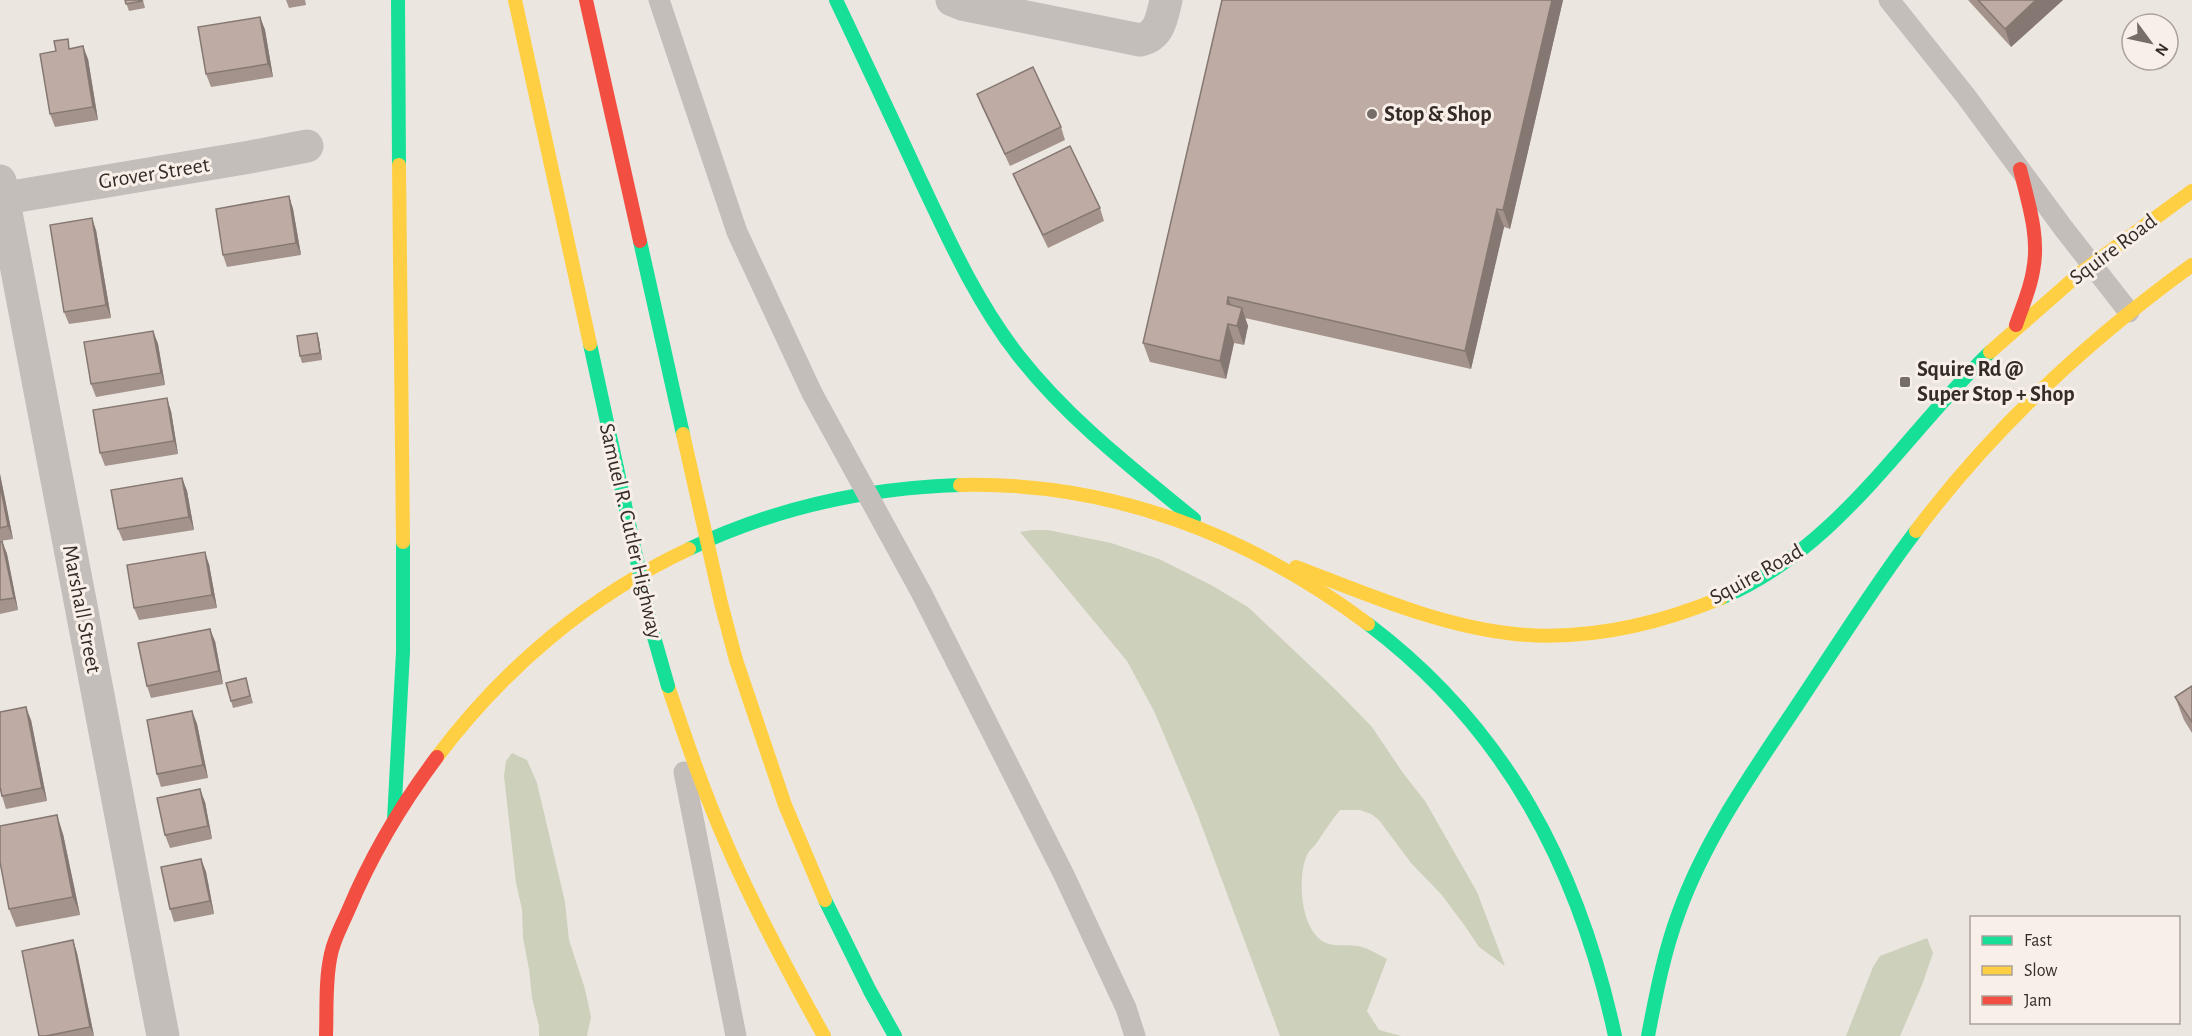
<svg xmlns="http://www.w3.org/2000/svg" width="2192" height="1036" viewBox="0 0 2192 1036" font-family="'Alegreya Sans',sans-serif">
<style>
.green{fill:#cdd0bb}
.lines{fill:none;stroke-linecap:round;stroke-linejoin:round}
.lane{stroke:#c4beba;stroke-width:21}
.street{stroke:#c4beba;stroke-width:33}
.fast{stroke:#16e098;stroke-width:14}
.slow{stroke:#ffcf43;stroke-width:14}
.jam{stroke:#f24e42;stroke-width:14}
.lane-bridge{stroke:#c4beba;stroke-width:21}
.fast-bridge{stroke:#16e098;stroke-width:14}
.slow-bridge{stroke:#ffcf43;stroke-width:14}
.wall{fill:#a3938c}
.shaded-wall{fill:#857872}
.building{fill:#beaba3;stroke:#857872;stroke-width:1.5}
.poi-dot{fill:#756d68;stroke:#f8f0e8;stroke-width:2}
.labels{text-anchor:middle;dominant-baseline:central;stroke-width:6;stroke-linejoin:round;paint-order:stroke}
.poi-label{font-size:22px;font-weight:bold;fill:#352c28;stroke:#f8f0e8;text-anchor:start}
.street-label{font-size:22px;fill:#352c28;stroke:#f8f0e8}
</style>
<rect width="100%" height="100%" fill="#ece6e0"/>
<!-- green -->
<g class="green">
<path d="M 1032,530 L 1048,530 L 1111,543 L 1159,559 L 1211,585 L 1248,607 L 1338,692 L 1372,727 L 1403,773 L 1425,801 L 1477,892 L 1505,966 L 1479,947 L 1465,926 L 1441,894 L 1411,863 L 1379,820 L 1371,814 L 1360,810 L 1340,810 C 1332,820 1325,830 1318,841 C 1315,846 1310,849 1307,855 C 1297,877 1300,932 1326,943 C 1337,947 1347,944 1358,946 C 1369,948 1377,954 1387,959 L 1367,1011 L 1379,1030 L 1401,1036 L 1280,1036 L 1197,813 L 1154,711 L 1127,661 L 1020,532 Z"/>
<path d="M 512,753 L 527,760 L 537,783 L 565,902 L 569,940 L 585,989 L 591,1017 L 587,1036 L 539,1036 L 539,1026 L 532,998 L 529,969 L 523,938 L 522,909 L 516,883 L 504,776 L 506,761 Z"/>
<path d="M 1927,938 L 1933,953 L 1922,985 L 1900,1036 L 1846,1036 L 1873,967 L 1880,956 Z"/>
</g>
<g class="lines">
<!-- lane -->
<g class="lane">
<path d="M 659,0 L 737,232 L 812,393"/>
<path d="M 1889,0 L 1965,95 L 2064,229 L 2129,312"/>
<path d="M 922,594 L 1064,875 L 1126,1008 L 1135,1036"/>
<path d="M 684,772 L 736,1036"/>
</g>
<!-- street -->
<g class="street">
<path d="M 952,0 L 962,4 L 1140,40 C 1160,36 1162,17 1166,0"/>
<path d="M 0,181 L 163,1036"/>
<path d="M 0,199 L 250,157 L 307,146"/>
</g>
<!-- fast -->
<g class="fast">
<path d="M 398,0 L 399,165"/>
<path d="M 836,0 C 864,59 892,118 919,177 C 948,238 976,301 1018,355 C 1068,419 1132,468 1194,519"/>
<path d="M 640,241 L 683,434"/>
<path d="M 590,344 L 617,468"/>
<path d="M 689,549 C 774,508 866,488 960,485"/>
<path d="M 1721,598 C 1838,549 1902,437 1990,352"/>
<path d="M 1368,624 C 1507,729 1579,869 1615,1036"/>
<path d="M 394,820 L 403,652 L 403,542"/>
<path d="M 825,900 L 870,991 L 895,1036"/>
<path d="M 1648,1036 C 1656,994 1664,952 1679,912 C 1706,837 1754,770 1798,704 C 1837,646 1874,586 1916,531"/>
</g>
<!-- slow -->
<g class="slow">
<path d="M 515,0 L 590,344"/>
<path d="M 399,165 L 403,542"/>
<path d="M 1990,352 L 2079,274 L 2192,191"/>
<path d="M 960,485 C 1110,481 1249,535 1368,624"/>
<path d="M 1916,531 C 1994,427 2087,341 2192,265"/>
<path d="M 1296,567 C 1367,594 1439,626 1515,634 C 1586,641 1656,625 1721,598"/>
<path d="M 736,660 L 785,805 L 825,900"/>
<path d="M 668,686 C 686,740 704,793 727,845 C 755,910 789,973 824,1036"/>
<path d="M 437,757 C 503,669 589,596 689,549"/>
</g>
<!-- jam -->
<g class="jam">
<path d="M 586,0 L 640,241"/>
<path d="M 2016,325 C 2022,307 2030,290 2033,271 C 2040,237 2028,202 2020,169"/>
<path d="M 326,1036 C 327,1009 325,980 331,954 C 334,939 342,925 348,911 C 371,856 401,805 437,757"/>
</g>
<!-- lane-bridge -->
<path class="lane-bridge" d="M 812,393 L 922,594"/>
<!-- fast-bridge -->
<path class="fast-bridge" d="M 617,468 L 652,630 L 668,686"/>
<!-- slow-bridge -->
<path class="slow-bridge" d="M 683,434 L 721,603 L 736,660"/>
</g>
<!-- wall -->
<g class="wall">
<path d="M 125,0 L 143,0 L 145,8 L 129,11 Z"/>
<path d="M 286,0 L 305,0 L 306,5 L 289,8 Z"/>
<path d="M 1222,0 L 1563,0 L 1510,229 L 1504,227 L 1471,369 L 1245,318 L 1248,326 L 1244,345 L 1234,343 L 1226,379 L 1150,362 L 1143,343 Z"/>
<path d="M 1968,0 L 2063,0 L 2011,47 Z"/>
<path d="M 260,17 L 265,30 L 273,77 L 211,87 L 206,74 Z"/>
<path d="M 72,49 L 88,59 L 98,120 L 55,127 L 50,114 Z"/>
<path d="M 977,94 L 1061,127 L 1065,140 L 1010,166 L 982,107 Z"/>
<path d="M 1013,174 L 1100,208 L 1104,221 L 1048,248 L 1018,186 Z"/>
<path d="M 289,196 L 293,209 L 301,255 L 227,267 L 223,255 Z"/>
<path d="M 96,230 L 111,318 L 69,324 L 64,312 Z"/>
<path d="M 153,331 L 158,344 L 165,385 L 96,397 L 91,384 Z"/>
<path d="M 317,333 L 319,340 L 322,360 L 302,363 L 300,356 Z"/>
<path d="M 171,411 L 178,454 L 105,466 L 100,453 Z"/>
<path d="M 0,474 L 13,539 L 0,541 Z"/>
<path d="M 182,478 L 187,491 L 194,530 L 123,541 L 118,529 Z"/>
<path d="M 2,541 L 7,554 L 18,610 L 0,614 L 0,542 Z"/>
<path d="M 209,564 L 217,608 L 139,620 L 134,608 Z"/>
<path d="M 215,641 L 223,684 L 151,698 L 147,686 Z"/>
<path d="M 246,678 L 253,703 L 233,708 L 231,701 Z"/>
<path d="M 2192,686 L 2192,733 L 2184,720 L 2175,697 Z"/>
<path d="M 192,711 L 197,724 L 208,778 L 161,787 L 157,774 Z"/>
<path d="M 31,720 L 47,801 L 6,809 L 2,796 Z"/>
<path d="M 205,802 L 212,839 L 170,848 L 165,835 Z"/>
<path d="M 63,834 L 80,915 L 16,927 L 9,909 Z"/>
<path d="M 201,859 L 206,872 L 214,914 L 174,922 L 170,909 Z"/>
<path d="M 73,940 L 77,953 L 94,1036 L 39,1036 Z"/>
</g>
<!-- shaded-wall -->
<g class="shaded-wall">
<path d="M 1552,0 L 1563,0 L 1510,229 L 1503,210 Z"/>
<path d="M 2036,0 L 2063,0 L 2011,47 L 2005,29 Z"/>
<path d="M 260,17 L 265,30 L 273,77 L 268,64 Z"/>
<path d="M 83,46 L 88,59 L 98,120 L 93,107 Z"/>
<path d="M 289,196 L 293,209 L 301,255 L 296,243 Z"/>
<path d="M 1497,209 L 1504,227 L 1471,369 L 1465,351 Z"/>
<path d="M 92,218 L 96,230 L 111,318 L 106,305 Z"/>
<path d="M 1228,297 L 1235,316 L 1227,304 Z"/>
<path d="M 1242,308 L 1248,326 L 1244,345 L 1237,326 Z"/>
<path d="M 1228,324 L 1234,343 L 1226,379 L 1220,361 Z"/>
<path d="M 153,331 L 158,344 L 165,385 L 161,373 Z"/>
<path d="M 317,333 L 319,340 L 322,360 L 320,353 Z"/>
<path d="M 167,398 L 171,411 L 178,454 L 174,441 Z"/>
<path d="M 0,474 L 13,539 L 8,526 L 0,484 Z"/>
<path d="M 182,478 L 187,491 L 194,530 L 189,517 Z"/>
<path d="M 2,541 L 7,554 L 18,610 L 14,598 Z"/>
<path d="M 205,552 L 209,564 L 217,608 L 212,595 Z"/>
<path d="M 210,629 L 215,641 L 223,684 L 219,671 Z"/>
<path d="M 26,707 L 31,720 L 47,801 L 42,788 Z"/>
<path d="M 192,711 L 197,724 L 208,778 L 203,765 Z"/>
<path d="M 200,789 L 205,802 L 212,839 L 208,826 Z"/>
<path d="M 57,815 L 63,834 L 80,915 L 73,897 Z"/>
<path d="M 201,859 L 206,872 L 214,914 L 210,901 Z"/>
<path d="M 73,940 L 77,953 L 94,1036 L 90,1027 Z"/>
</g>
<!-- building -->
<g class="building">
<path d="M 125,0 L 142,0 L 142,1 L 126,4 Z"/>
<path d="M 1222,0 L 1552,0 L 1503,210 L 1497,209 L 1465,351 L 1228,297 L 1227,304 L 1242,308 L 1237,326 L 1228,324 L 1220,361 L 1143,343 Z"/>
<path d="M 1978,0 L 2036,0 L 2005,29 Z"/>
<path d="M 260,17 L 268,64 L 206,74 L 198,27 Z"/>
<path d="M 68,39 L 69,49 L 83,46 L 93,107 L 50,114 L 40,54 L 56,51 L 54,41 Z"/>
<path d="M 1033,67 L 1061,127 L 1005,154 L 977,94 Z"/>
<path d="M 1070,146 L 1100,208 L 1043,235 L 1013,174 Z"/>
<path d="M 289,196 L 296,243 L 223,255 L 216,209 Z"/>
<path d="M 92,218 L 106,305 L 64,312 L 50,225 Z"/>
<path d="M 153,331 L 161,373 L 91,384 L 84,342 Z"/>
<path d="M 317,333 L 320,353 L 300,356 L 297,336 Z"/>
<path d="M 167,398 L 174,441 L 100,453 L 93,410 Z"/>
<path d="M 182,478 L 189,517 L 118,529 L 111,490 Z"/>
<path d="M 0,484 L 8,526 L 0,528 Z"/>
<path d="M 2,541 L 14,598 L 0,600 L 0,542 Z"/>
<path d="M 205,552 L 212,595 L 134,608 L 127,565 Z"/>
<path d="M 210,629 L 219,671 L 147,686 L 138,643 Z"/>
<path d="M 246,678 L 250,696 L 231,701 L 226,683 Z"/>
<path d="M 2192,686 L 2192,722 L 2175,697 Z"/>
<path d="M 26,707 L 42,788 L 2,796 L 0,787 L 0,712 Z"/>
<path d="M 192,711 L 203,765 L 157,774 L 147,720 Z"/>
<path d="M 200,789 L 208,826 L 165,835 L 157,798 Z"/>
<path d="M 57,815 L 73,897 L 9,909 L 0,862 L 0,826 Z"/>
<path d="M 201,859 L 210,901 L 170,909 L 161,867 Z"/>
<path d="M 73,940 L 90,1027 L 46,1036 L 39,1036 L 22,951 Z"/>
</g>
<!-- markers -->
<g class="poi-dot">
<circle cx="1372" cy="114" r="6"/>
<rect x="1899" y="376" width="12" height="12" rx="3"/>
</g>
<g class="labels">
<!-- poi labels -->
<g class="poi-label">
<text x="1384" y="114">Stop &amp; Shop</text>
<text x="1917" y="369">Squire Rd @<tspan x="1917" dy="25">Super Stop + Shop</tspan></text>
</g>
<!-- street labels -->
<g class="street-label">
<text transform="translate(154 173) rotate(-9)">Grover Street</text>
<text transform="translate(2113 249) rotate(-37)">Squire Road</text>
<text transform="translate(631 531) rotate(77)">Samuel R. Cutler Highway</text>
<text transform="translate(1756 574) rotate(-29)">Squire Road</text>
<text transform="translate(82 609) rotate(79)">Marshall Street</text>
</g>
</g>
<!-- legend -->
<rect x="1970" y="916" width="210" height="108" fill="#f8f0e8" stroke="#aaa29b" stroke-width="1.5"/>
<rect x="1982" y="936" width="30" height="9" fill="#16e098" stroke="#aaa29b" stroke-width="1.5"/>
<text x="2024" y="946" font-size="18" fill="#352c28">Fast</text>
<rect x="1982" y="966" width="30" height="9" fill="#ffcf43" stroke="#aaa29b" stroke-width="1.5"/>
<text x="2024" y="976" font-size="18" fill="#352c28">Slow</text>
<rect x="1982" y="996" width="30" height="9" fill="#f24e42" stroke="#aaa29b" stroke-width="1.5"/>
<text x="2024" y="1006" font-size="18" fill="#352c28">Jam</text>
<!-- north arrow -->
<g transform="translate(2150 42) rotate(123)"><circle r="28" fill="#f8f0e8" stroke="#aaa29b" stroke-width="1.5"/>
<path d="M0-4.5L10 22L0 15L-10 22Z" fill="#756d68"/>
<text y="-9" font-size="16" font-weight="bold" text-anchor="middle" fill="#352c28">N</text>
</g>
</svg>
